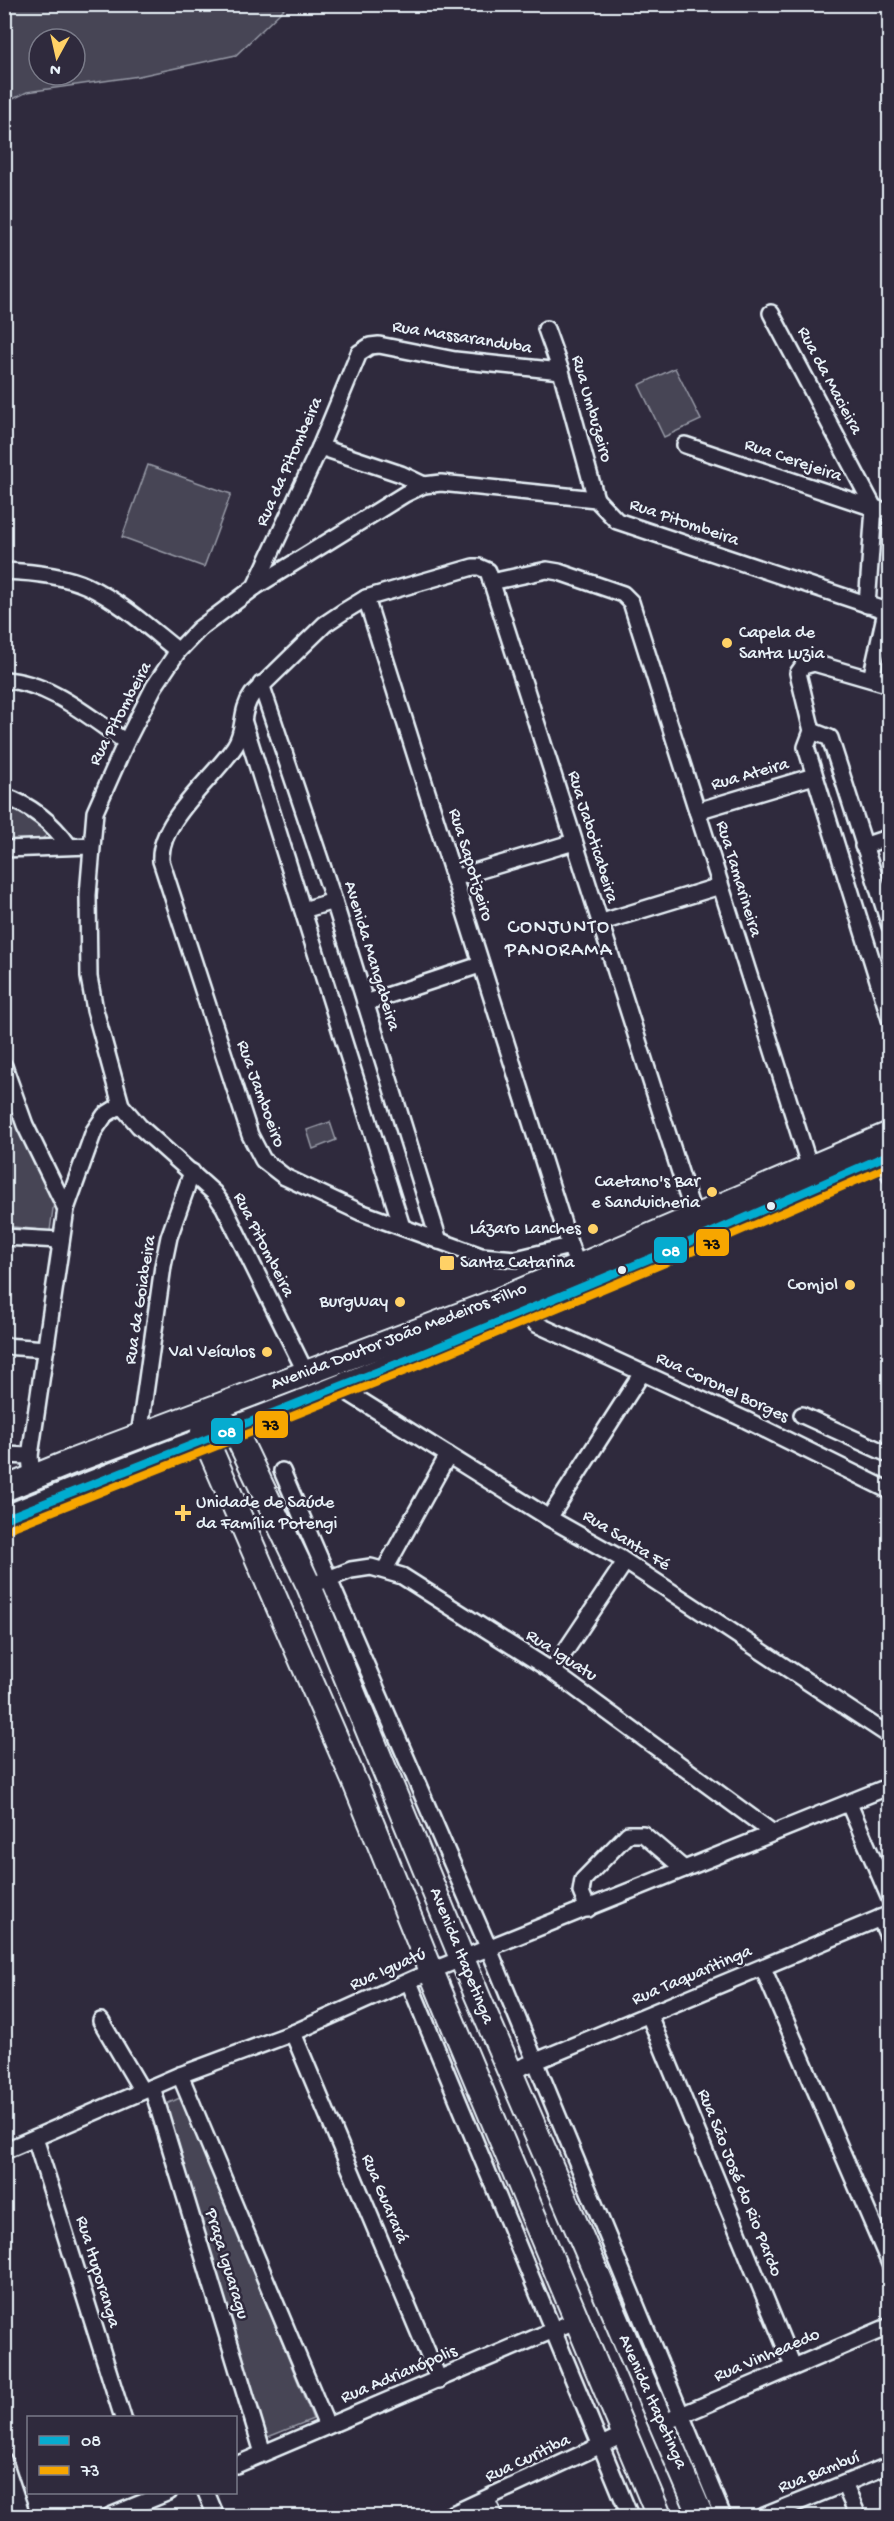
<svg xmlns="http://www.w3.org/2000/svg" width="894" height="2521" viewBox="0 0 894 2521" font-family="'Gochi Hand',sans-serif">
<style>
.green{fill:#464455;stroke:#979aa6;stroke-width:1.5;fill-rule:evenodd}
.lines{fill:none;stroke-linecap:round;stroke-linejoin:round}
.street-casing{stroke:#e8f1f8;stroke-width:20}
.primary-casing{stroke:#e8f1f8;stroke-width:28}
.street{stroke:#2f2a3d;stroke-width:15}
.primary{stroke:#2f2a3d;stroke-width:24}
.bus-1-casing{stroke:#2f2a3d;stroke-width:12}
.bus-2-casing{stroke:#2f2a3d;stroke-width:12}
.bus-1{stroke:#06acd0;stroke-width:8}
.bus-2{stroke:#f7a600;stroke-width:8}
.poi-dot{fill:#ffd166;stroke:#2f2a3d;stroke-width:2}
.bus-dot{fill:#e8f1f8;stroke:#2f2a3d;stroke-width:2}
.labels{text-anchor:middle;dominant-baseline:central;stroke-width:5;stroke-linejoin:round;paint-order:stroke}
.street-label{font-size:18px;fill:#e8f1f8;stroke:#2f2a3d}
.poi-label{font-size:18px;fill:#e8f1f8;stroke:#2f2a3d;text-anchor:end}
.neighbourhood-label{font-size:20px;letter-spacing:1.5px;fill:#e8f1f8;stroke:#2f2a3d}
.line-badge{stroke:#2f2a3d;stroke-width:2}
.badge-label{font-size:16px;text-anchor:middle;font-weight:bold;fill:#fff}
.pale-badge-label{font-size:16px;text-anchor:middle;font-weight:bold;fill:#111}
</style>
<rect width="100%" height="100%" fill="#2f2a3d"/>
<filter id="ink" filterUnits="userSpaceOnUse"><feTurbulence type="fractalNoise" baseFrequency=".0167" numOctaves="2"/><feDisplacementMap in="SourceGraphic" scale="12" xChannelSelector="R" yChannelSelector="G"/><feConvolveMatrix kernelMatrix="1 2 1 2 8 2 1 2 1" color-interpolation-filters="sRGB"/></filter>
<g filter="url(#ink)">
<!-- green -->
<g class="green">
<path d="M 5,4 L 288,4 L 288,5 L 236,55 L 139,76 L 27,92 L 5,103 ZM 39,39 L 75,39 L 75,75 L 39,75 Z"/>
<path d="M 675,368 L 701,420 L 664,437 L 639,385 Z"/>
<path d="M 148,465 L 231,494 L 204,567 L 122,537 Z"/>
<path d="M 4,803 L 26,812 L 51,831 L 42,839 L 5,840 Z"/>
<path d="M 4,1087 L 55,1194 L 50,1231 L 5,1226 Z"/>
<path d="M 330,1122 L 336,1140 L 313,1149 L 307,1130 Z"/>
<path d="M 158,1440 L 5,1507 L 4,1496 Z"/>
<path d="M 182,2097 L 313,2419 L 263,2439 L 164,2105 Z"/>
</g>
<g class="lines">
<defs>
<g id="street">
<path d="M 771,313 L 874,508 L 867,605"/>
<path d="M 546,329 L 561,371 L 596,499"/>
<path d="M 685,445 L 874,508 L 890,512"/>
<path d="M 320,447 L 401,474 L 424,485"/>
<path d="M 4,571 C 31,572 63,575 87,586 C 121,602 149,628 178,651"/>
<path d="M 491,582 L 547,570 L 559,572 L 623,594 L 631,602 L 810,1168"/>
<path d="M 255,587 L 320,447 L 359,353 L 370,346 L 379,345 L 455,360 L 561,371"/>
<path d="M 366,598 L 570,1246"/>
<path d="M 871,679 L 886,611"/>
<path d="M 4,680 C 50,682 89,717 126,742"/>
<path d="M 261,684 L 334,901 L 439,1241"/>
<path d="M 890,685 L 814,663 L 803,666 L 798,673 L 812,731 L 806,747 L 890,1019"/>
<path d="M 244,723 L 402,1227"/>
<path d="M 812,731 L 830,738 L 890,926"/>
<path d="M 4,796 C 32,806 52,822 69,846"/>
<path d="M 697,811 L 814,776"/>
<path d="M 863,846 L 890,837"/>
<path d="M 4,849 L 91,846"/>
<path d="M 454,878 L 574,842"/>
<path d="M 303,910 L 334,901"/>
<path d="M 599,923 L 720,886"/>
<path d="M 365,1003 L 480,965"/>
<path d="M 4,1066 L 25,1125 L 66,1209"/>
<path d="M 883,1157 L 890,1175"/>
<path d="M 4,1237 L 59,1240"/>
<path d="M 578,1266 L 570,1246 L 516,1259 L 481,1256 L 360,1212 L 285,1177 L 263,1160 L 250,1135 L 161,861 C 158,821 215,777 235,746 C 246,730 240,711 252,695 L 325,624 L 343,612 L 366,598 L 473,567 L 479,567 L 488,571 L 694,1216"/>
<path d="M 536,1324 L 746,1420 L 890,1491"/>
<path d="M 4,1346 L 46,1349"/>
<path d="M 306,1373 L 224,1207 L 214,1193 L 139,1126 L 121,1105 L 95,1010 L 89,977 L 88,895 L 95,812 L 126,742 L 154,687 L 178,651 L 199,629 L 255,587 L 405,494 L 424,485 L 441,483 L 596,499 L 617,521 L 890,612"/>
<path d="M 339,1387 L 549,1518 L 620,1558 L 890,1736"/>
<path d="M 802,1415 L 890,1455"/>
<path d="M 139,1436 L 163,1266 L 169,1237 L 192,1172"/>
<path d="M 4,1455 L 30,1456"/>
<path d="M 282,1471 L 489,1949 L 723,2516"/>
<path d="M 32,1477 L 30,1456 L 66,1209 L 94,1131 L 105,1115 L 121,1105"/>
<path d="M 549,1518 L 642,1373"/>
<path d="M 385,1569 L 448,1455"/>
<path d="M 320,1582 L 351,1570 L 371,1567 L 402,1576 L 552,1671 L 773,1833"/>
<path d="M 552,1671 L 625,1562"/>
<path d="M 849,1804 L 890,1899"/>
<path d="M 588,1909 L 581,1892 L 583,1880 L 628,1834 L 643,1834 L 684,1869"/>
<path d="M 880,1918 L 890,1941"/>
<path d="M 763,1968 L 890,2264"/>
<path d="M 409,1982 L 630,2516"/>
<path d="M 649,2015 L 793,2366"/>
<path d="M 101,2021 L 142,2091"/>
<path d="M 293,2033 L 439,2380"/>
<path d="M 510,2072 L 890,1914"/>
<path d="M 180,2075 L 327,2426"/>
<path d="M 152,2087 L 263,2453"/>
<path d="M 35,2138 L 123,2418"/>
<path d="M 4,2151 L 180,2075 L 293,2033 L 431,1971 L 890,1786"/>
<path d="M 672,2419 L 890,2326"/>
<path d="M 4,2461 L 22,2516"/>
<path d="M 236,2465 L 577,2320"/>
<path d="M 844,2484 L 858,2516"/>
<path d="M 206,2492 L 216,2516"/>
<path d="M 487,2500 L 494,2516"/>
<path d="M 110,2516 L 169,2492"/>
<path d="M 448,2516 L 625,2434"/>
<path d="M 764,2516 L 890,2465"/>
</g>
<g id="primary">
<path d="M 201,1413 L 221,1420 L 234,1429 L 309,1586 L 477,1995 L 701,2516"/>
<path d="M 209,1416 L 203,1432 L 206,1440 L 356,1785 L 431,1971 L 659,2516"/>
<path d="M 4,1489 L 73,1461 L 500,1300 L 890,1134"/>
<path d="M 4,1519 C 115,1472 229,1432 340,1387 C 524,1312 708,1235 890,1154"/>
</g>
</defs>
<!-- street casing -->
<use href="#street" class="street-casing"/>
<!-- primary casing -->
<use href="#primary" class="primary-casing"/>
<!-- street -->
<use href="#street" class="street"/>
<!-- primary -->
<use href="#primary" class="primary"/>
<defs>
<path id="bus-1" d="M 4,1519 L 409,1359 L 685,1244 L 890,1154"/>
<path id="bus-2" d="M 8,1529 L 413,1368 L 689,1253 L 890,1166"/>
</defs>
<!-- bus-1 casing -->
<use href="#bus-1" class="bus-1-casing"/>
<!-- bus-2 casing -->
<use href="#bus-2" class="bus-2-casing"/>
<!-- bus-1 -->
<use href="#bus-1" class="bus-1"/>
<!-- bus-2 -->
<use href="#bus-2" class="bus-2"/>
</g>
</g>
<!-- markers -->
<g class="poi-dot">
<circle cx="727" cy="643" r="6"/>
<circle cx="712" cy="1192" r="6"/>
<circle cx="593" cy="1229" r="6"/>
<rect x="439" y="1255" width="16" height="16" rx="3"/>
<circle cx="850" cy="1285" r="6"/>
<circle cx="400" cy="1302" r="6"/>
<circle cx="267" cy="1352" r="6"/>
<path d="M180 1504h6v6h6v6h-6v6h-6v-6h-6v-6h6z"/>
</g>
<g class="bus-dot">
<circle cx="771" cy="1206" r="5"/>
<circle cx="622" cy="1270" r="5"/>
</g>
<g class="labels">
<!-- street labels -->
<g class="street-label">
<text transform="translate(462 338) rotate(9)">Rua Massaranduba</text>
<text transform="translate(829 381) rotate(62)">Rua da Macieira</text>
<text transform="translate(591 409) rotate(74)">Rua Umbuzeiro</text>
<text transform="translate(793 461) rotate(19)">Rua Cerejeira</text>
<text transform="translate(290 462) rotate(-66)">Rua da Pitombeira</text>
<text transform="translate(684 523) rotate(19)">Rua Pitombeira</text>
<text transform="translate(121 714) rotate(-62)">Rua Pitombeira</text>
<text transform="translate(750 775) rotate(-16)">Rua Ateira</text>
<text transform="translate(592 837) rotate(73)">Rua Jaboticabeira</text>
<text transform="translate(470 865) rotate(73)">Rua Sapotizeiro</text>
<text transform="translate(738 879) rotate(73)">Rua Tamarineira</text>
<text transform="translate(371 956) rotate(73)">Avenida Mangabeira</text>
<text transform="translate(260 1094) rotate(70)">Rua Jamboeiro</text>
<text transform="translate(263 1245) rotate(63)">Rua Pitombeira</text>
<text transform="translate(141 1300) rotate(-81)">Rua da Goiabeira</text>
<text transform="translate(399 1337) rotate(-21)">Avenida Doutor João Medeiros Filho</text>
<text transform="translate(722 1388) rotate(25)">Rua Coronel Borges</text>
<text transform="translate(626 1541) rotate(32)">Rua Santa Fé</text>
<text transform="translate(561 1656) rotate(33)">Rua Iguatu</text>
<text transform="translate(461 1956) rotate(68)">Avenida Itapetinga</text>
<text transform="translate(388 1970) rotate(-24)">Rua Iguatú</text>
<text transform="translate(692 1976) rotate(-23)">Rua Taquaritinga</text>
<text transform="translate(739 2183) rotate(68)">Rua São José do Rio Pardo</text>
<text transform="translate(384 2199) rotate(67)">Rua Guarará</text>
<text transform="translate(226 2264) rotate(73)">Praça Iguaragu</text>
<text transform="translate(97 2272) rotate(73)">Rua Ituporanga</text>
<text transform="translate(767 2356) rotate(-23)">Rua Vinheaedo</text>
<text transform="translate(399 2375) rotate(-23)">Rua Adrianópolis</text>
<text transform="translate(652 2402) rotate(66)">Avenida Itapetinga</text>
<text transform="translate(528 2459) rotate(-25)">Rua Curitiba</text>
<text transform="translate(819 2473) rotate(-22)">Rua Bambuí</text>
</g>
<!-- poi labels -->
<g class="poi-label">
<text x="739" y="633" text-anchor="start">Capela de<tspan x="739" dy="21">Santa Luzia</tspan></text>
<text x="700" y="1182">Caetano's Bar<tspan x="700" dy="21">e Sanduicheria</tspan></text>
<text x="581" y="1229">Lázaro Lanches</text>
<text x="460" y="1263" text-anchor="start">Santa Catarina</text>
<text x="838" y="1285">Comjol</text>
<text x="388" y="1302">BurgWay</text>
<text x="255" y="1352">Val Veículos</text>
<text x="196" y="1503" text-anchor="start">Unidade de Saúde<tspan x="196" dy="21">da Família Potengi</tspan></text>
</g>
<!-- neighbourhood labels -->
<g class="neighbourhood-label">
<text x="559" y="928">CONJUNTO<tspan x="559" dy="23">PANORAMA</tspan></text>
</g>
</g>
<g class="line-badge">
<rect x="695" y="1228" width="35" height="29" rx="6" fill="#f7a600"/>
<rect x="653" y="1236" width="35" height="28" rx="6" fill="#06acd0"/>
<rect x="254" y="1410" width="35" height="29" rx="6" fill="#f7a600"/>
<rect x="210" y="1417" width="34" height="28" rx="6" fill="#06acd0"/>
</g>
<g class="badge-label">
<text x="671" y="1256">08</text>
<text x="227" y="1437">08</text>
</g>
<g class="pale-badge-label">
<text x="712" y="1249">73</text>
<text x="271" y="1430">73</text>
</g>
<!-- margin -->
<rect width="894" height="2521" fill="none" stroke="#2f2a3d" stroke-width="24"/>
<rect x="12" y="12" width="870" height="2497" fill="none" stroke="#e8f1f8" stroke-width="2" filter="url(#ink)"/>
<!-- legend -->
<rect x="27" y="2416" width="210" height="78" fill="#2f2a3d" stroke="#797a88" stroke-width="1.5"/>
<rect x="39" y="2436" width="30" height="9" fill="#06acd0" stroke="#797a88" stroke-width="1.5"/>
<text x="81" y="2446" font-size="18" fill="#e8f1f8">08</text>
<rect x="39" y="2466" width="30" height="9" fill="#f7a600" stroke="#797a88" stroke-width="1.5"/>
<text x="81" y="2476" font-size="18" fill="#e8f1f8">73</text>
<!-- north arrow -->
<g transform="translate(57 57) rotate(188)"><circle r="28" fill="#2f2a3d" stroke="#797a88" stroke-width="1.5"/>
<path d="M0-4.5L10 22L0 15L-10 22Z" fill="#ffd166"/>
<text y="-9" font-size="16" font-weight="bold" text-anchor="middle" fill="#e8f1f8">N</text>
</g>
</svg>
